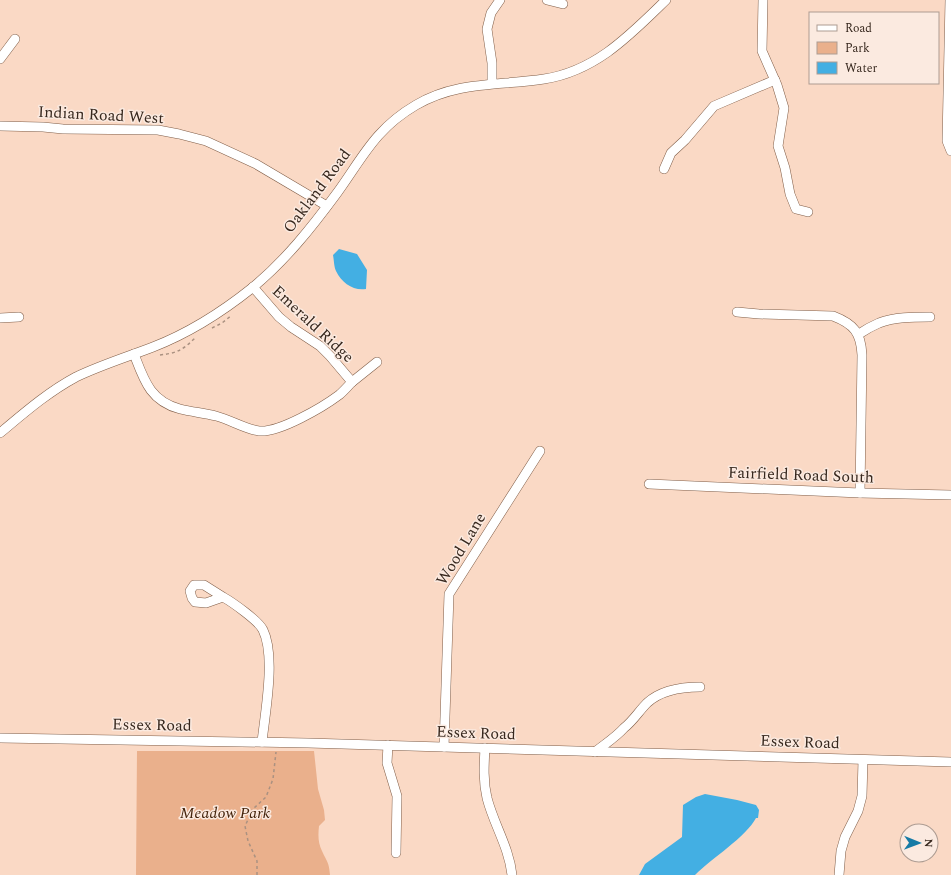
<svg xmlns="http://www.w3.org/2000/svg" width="951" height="875" viewBox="0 0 951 875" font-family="Spectral,serif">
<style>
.green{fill:#eab08c}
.water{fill:#43afe3}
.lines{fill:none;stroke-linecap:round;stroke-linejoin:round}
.minor-casing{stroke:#815e48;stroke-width:10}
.path{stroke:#aa9181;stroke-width:1.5;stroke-dasharray:3 3;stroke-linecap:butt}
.minor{stroke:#fff;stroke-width:9}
.labels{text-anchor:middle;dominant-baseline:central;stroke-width:3;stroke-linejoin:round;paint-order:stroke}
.street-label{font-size:16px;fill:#37281e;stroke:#fbeae0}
.park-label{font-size:16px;font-style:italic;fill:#44230b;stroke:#fbeae0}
</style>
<rect width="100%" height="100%" fill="#fad9c5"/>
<!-- green -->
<path class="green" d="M 137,751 L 314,751 L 318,789 L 324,810 L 325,820 L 319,826 C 318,835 318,843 322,851 C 327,862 329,862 330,875 L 136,875 Z"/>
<!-- water -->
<g class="water">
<path d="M 339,249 L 357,254 L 367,270 L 366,289 C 353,291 342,283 336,271 C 334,267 334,260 333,255 Z"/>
<path d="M 705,794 L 737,800 L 756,805 L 759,810 L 758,818 L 756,818 C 746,837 712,858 695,875 L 639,875 L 645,864 L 682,837 L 683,805 L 696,797 Z"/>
</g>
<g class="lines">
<defs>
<g id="minor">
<path d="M 547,0 L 563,4"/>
<path d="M 763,0 L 762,51 L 777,85 L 784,108 L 778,146 L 785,168 L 790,194 L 796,209 L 808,212"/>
<path d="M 950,0 L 947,141 L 951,151"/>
<path d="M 0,59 L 15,39"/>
<path d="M 492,83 L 492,63 L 487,29 L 491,13 L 500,0"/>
<path d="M 0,126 L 43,127 L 63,129 L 158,130 L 179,134 L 206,141 L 256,164 L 327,206"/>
<path d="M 664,169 L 671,153 L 685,140 L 714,106 L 775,80"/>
<path d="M 737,312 L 759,314 L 833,316 C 854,324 861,333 862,355 L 860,493"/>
<path d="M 0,318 L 19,317"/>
<path d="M 859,334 C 865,330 872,326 879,323 C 895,317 912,317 930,317"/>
<path d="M 134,354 C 144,380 150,401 180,409 C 192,412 204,413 216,416 C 231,420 245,429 259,431 C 279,433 323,407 339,395 C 344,391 348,386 352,382 L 330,356 L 320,346 L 291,327 L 279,317 L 253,287"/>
<path d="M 352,382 L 377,362"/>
<path d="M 0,433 C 24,413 48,392 76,377 C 101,365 127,357 153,347 C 189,333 222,312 252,288 C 285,261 312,227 337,193 C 363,157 375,129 416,105 C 457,81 498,86 544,79 C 596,71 630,35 666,0"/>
<path d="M 649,484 L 860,493 L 951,495"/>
<path d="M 223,597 L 204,585 L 194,585 L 190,591 L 192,598 L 195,602 L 206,603 L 223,597 C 232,602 259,621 263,630 C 276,656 265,713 262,742"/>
<path d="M 0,738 L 308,743 L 951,762"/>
<path d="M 388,745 L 387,763 L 397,796 L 396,853"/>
<path d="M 444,747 L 449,594 L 540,451"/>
<path d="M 485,748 C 484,765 483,781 487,798 C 494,825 509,847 512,875"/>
<path d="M 595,752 C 605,744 616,737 624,728 C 633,721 639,711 647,703 C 661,690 681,687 700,687"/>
<path d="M 839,875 L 841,851 L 845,837 L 858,811 L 862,796 L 863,760"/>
</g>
</defs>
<!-- minor casing -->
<use href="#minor" class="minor-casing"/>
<!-- path -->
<g class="path">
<path d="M 212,328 L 222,323 L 232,315"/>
<path d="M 160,355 C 177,353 183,350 195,338"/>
<path d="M 257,875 L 257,861 L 248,841 L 245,826 L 253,809 L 266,797 L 273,779 L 276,752"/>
</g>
<!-- minor -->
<use href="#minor" class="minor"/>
</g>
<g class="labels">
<!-- street labels -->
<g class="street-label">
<text transform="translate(101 115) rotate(3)">Indian Road West</text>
<text transform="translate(317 191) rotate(-53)">Oakland Road</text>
<text transform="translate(313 324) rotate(43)">Emerald Ridge</text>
<text transform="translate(801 475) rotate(2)">Fairfield Road South</text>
<text transform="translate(461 549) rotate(-59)">Wood Lane</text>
<text transform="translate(152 725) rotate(1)">Essex Road</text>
<text transform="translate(476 733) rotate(2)">Essex Road</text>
<text transform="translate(800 742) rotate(2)">Essex Road</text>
</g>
<!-- park labels -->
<g class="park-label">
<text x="225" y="813">Meadow Park</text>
</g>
</g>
<!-- legend -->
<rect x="809" y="12" width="130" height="72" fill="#fbeae0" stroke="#ad9c92"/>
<rect x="817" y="25" width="20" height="6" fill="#ffffff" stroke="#ad9c92"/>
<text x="845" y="32" font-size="12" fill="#37281e">Road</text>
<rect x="817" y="42" width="20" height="12" fill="#eab08c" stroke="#ad9c92"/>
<text x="845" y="52" font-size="12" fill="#37281e">Park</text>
<rect x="817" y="62" width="20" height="12" fill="#43afe3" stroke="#ad9c92"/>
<text x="845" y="72" font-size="12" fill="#37281e">Water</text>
<!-- north arrow -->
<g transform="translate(919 843) rotate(91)"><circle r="19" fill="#fbeae0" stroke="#ad9c92"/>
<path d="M0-3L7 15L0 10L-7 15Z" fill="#167ba6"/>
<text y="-6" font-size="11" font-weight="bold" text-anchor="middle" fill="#37281e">N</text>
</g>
</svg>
